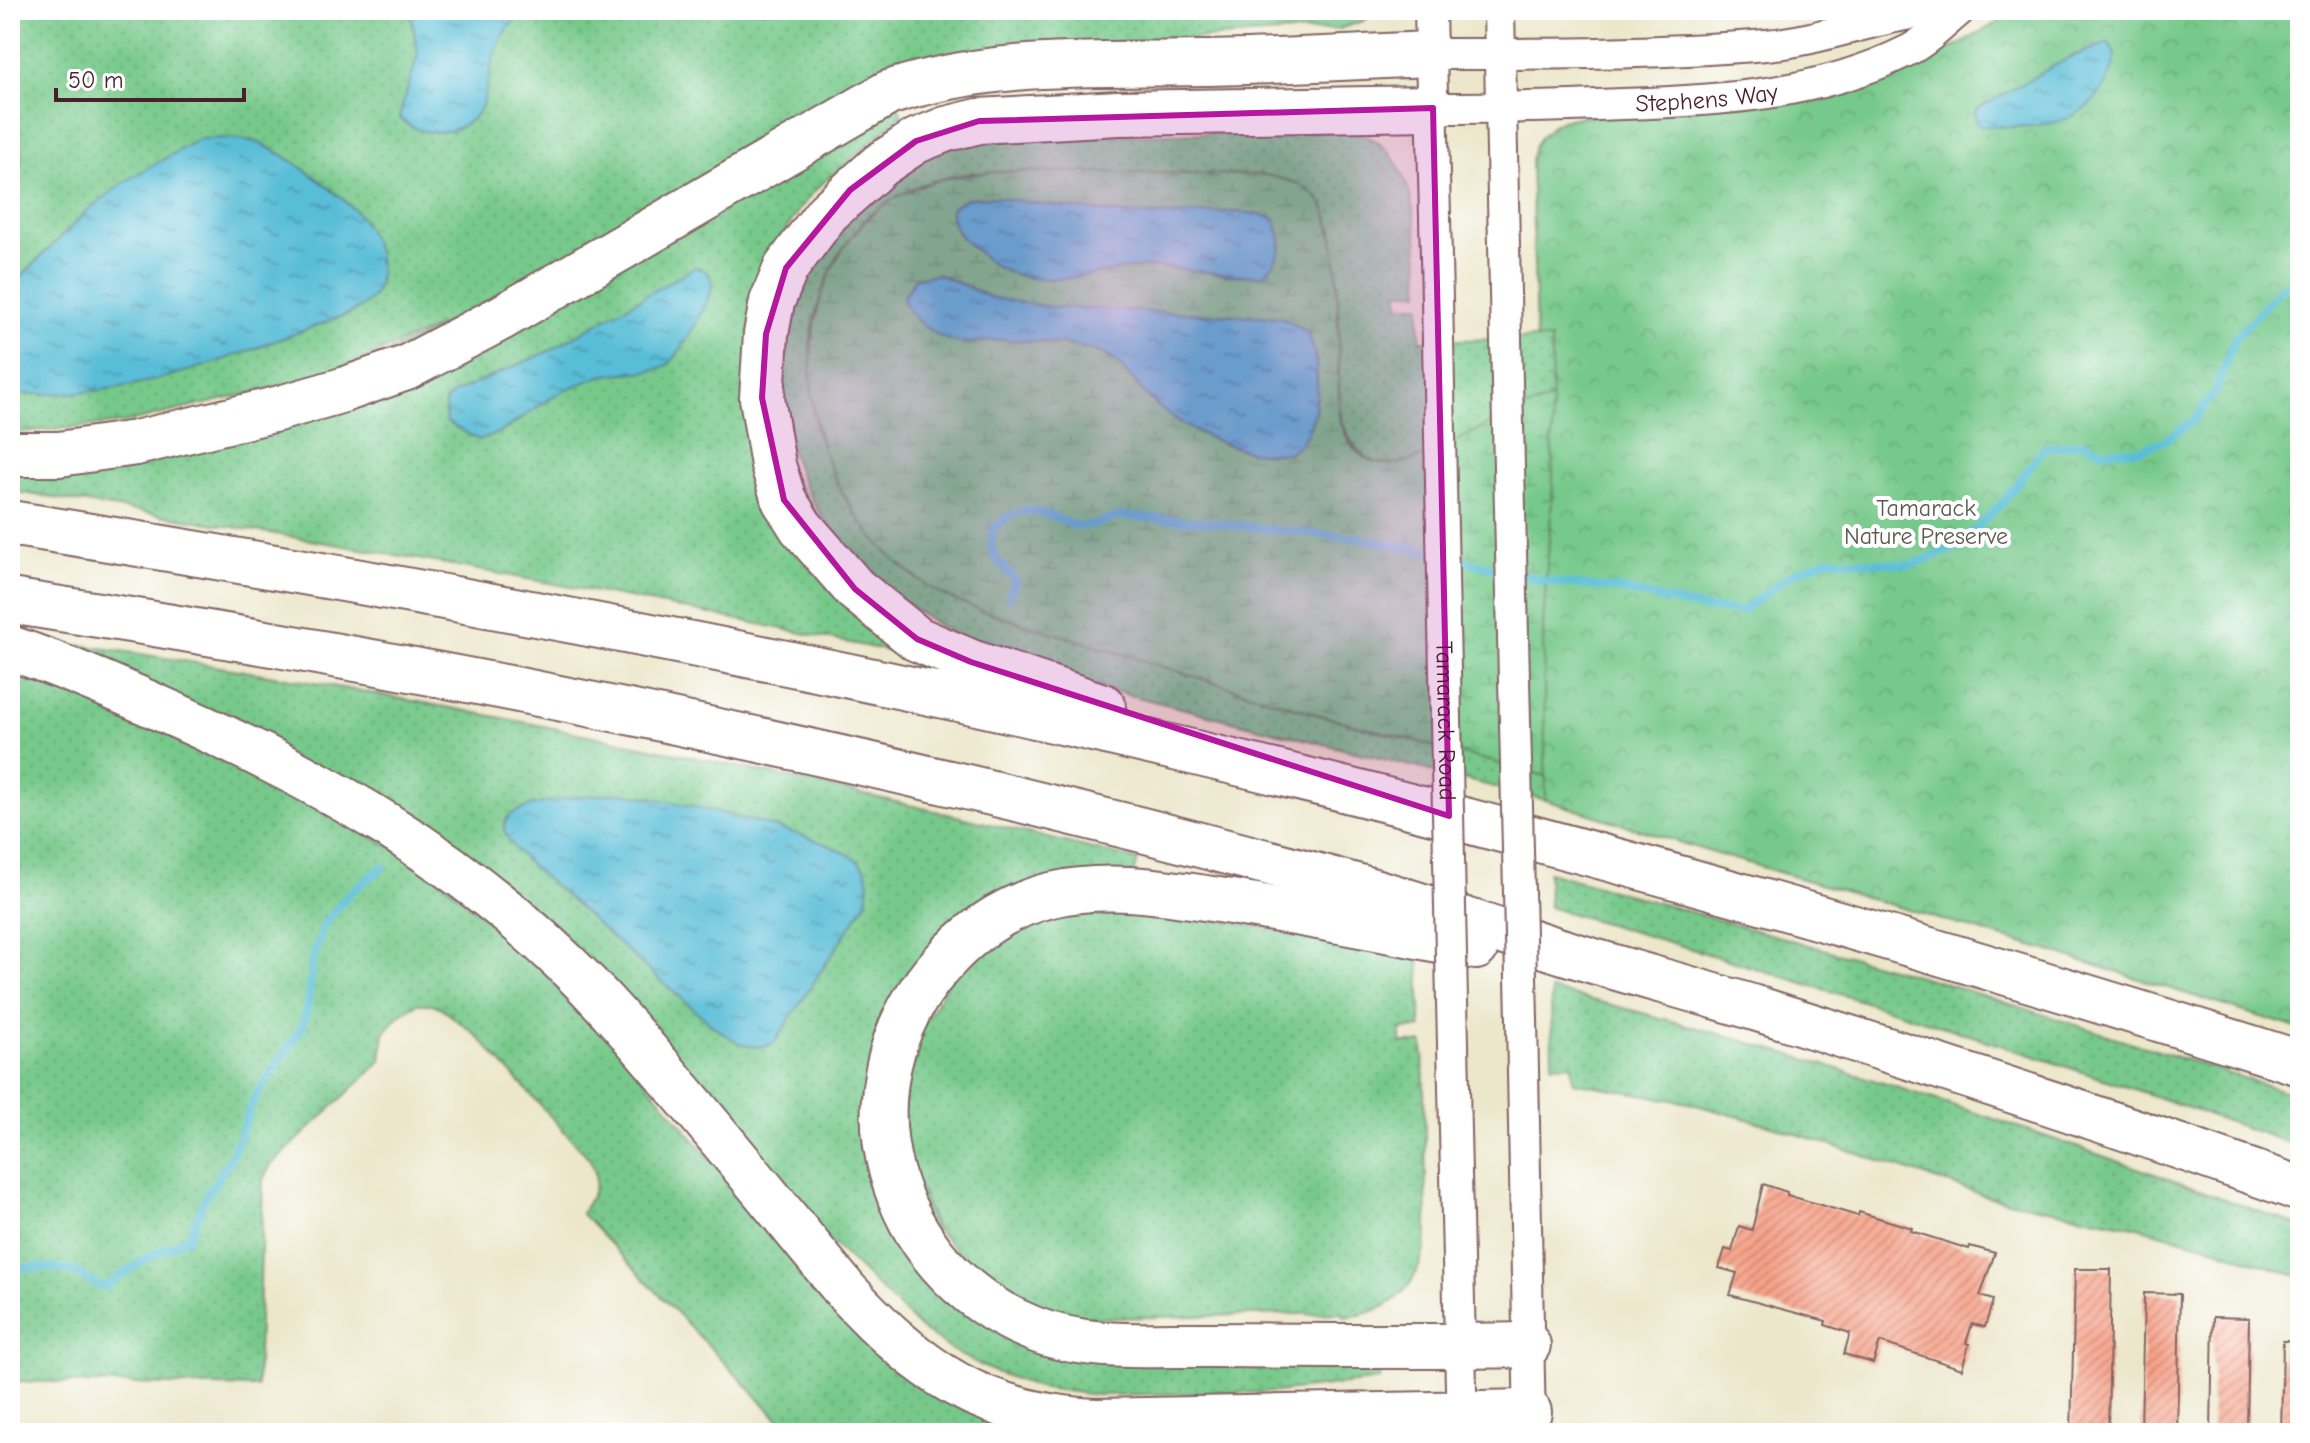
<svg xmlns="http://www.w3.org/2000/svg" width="2310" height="1443" viewBox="0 0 2310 1443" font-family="'Comic Neue',sans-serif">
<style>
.grass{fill:url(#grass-dots);stroke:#60745b;stroke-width:2}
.wetland{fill:url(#wetland-marsh);stroke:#60745b;stroke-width:2}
.park{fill:url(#park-crowns);stroke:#60745b;stroke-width:2}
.water{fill:url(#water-ripples);stroke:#526e81;stroke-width:2}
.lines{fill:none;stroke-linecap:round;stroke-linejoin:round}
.stream{stroke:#59bdd7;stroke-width:8}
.building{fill:url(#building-hatch)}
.minor-casing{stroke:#836563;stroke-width:34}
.highway-casing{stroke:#836563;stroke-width:48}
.minor{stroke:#fff;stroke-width:30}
.highway{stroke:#fff;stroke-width:44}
.minor-bridge-casing{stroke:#836563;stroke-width:34;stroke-linecap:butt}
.minor-bridge{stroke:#fff;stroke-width:30}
.marked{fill:#b5179e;fill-opacity:0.2;stroke:#b5179e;stroke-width:6;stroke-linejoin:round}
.labels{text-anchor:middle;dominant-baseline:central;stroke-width:8;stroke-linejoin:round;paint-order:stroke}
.street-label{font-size:24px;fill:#4a1f2b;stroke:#fff}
.park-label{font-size:24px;fill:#5a5a4d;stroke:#fff}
</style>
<defs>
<pattern id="grass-dots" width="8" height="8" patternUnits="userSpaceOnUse" patternTransform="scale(2)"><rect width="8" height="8" fill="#77c98b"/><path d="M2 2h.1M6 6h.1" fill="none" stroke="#68ac78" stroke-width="1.8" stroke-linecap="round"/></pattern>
<pattern id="wetland-marsh" width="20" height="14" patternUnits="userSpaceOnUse" patternTransform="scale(2)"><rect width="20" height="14" fill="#77c98b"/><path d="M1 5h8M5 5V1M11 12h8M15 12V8" fill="none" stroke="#68ac78"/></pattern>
<pattern id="park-crowns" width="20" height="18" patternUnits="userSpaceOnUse" patternTransform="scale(2)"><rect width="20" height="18" fill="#77c98b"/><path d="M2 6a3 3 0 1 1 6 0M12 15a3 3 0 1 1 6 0" fill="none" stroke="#68ac78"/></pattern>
<pattern id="water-ripples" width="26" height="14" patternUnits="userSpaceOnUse" patternTransform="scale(2)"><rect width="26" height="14" fill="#59bdd7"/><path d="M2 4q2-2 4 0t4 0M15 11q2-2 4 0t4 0" fill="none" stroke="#4c99af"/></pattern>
<pattern id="building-hatch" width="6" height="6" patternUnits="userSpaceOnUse" patternTransform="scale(2)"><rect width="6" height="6" fill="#f7a188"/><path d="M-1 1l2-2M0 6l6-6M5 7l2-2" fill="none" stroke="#ca836f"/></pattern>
</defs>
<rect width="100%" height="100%" fill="#fff"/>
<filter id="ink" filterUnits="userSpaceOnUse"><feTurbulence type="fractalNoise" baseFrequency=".0125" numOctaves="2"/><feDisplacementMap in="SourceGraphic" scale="16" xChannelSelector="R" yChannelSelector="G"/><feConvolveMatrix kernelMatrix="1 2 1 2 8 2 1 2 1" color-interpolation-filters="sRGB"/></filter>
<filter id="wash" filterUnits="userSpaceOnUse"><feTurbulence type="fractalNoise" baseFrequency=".006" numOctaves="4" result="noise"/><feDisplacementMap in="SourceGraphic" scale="32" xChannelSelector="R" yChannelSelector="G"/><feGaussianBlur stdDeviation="1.8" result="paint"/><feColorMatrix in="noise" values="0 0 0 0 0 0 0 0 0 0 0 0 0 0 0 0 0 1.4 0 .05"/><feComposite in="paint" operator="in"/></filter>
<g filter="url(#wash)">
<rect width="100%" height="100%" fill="#ece7cb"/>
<!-- grass -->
<g class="grass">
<path d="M 10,10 L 1378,10 L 1363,21 L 1339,29 L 991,52 L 525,281 L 437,327 L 347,366 L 302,381 L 124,423 L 10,433 Z"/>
<path d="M 2019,10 L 1568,392 C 1539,403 1510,414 1482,428 C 1462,438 1443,451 1421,459 C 1373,478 1346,451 1339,405 L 1333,230 L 1068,172 L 974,173 L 949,177 L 920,185 L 868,216 L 836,258 L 816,312 L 810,343 L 816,429 L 835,478 L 870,533 L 917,578 L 962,603 L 1323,716 L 1649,804 L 2300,1029 L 2053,952 L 1717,854 L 1546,800 L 1082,683 L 945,630 L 890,592 L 851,554 L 830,529 L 804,486 L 790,449 L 780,376 L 791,304 L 827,232 L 939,146 L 1025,137 L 1321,131 C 1335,131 1350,130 1364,135 C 1419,156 1418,243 1420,292 L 1399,292 L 1399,305 L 1420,305 L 1420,341 L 1551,338 L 1555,142 L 1550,127 L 1562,120 L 1896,71 L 1958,45 Z"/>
<path d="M 897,104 L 902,115 L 817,188 L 800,208 L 774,249 L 747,409 L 911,656 C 612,591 312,538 10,491 L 10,476 L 201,444 Z"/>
<path d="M 81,645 C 437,698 788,773 1138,860 L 1134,873 L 1044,882 L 874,1057 L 961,1307 L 1311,1366 L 1379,1368 L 1379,1380 L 1276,1392 L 1095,1395 L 1038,1387 L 995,1372 L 958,1354 L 921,1329 L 818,1229 L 586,972 L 79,656 Z"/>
<path d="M 10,661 L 143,717 L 419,862 L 576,996 L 836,1312 L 871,1349 L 917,1385 L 1028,1433 L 792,1433 L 581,1213 C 595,1193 602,1180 589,1158 L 475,1034 L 440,1007 L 432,1004 L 417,1004 L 398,1016 L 384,1033 L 381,1061 L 271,1165 L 263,1179 L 257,1387 L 10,1381 Z"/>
<path d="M 1548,872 L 1944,983 L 2300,1096 L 2300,1147 C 2052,1058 1801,980 1549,907 Z"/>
<path d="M 1117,902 L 1419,955 L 1421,1028 L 1401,1029 L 1401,1043 L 1423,1043 L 1427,1231 C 1422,1283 1396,1313 1344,1317 L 1343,1313 L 1103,1318 L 1068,1315 L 1033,1306 L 982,1277 L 936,1229 L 902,1146 L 908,1052 L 957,967 L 1031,919 Z"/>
<path d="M 1551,990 C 1805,1051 2054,1137 2300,1226 L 2300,1277 L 2201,1244 L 2134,1226 L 1993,1198 L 1772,1126 L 1689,1103 L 1573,1082 L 1572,1064 L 1552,1065 Z"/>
</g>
<!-- wetland -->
<g class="wetland">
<path d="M 10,112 C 21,137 30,163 10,186 Z"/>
<path d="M 1018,171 L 1265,175 C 1286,179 1307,184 1320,201 C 1347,237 1334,371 1341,423 C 1365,499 1437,450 1482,428 C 1510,414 1539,403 1569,392 L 1649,804 L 1323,716 L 986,612 C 969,606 952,600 936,591 C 834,529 786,404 823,291 C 839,242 873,202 923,185 C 954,174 986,172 1018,171 Z"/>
</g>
<!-- park -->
<path class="park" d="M 2019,10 L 2300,10 L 2300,1029 L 2053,952 L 1717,854 L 1546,800 L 1543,626 L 1553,485 L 1551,339 L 1536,339 L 1531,159 C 1534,139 1546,130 1562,120 L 1896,71 L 1958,45 Z"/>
<!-- water -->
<g class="water">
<path d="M 410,10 L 524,10 C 512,22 499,39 494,56 C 488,73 488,101 476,115 C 457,137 417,138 399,117 L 418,54 Z"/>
<path d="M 2108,43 C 2118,52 2115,61 2111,72 C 2091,128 2035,129 1984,126 L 1977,123 L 1975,112 L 1979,108 L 2070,57 Z"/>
<path d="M 231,138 C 239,139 248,140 256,142 C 284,152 343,195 361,218 C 370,231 377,249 379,264 C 382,289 372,303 351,313 C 275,340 188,378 109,389 C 76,394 43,394 10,394 L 10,288 L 87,211 L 124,182 L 199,139 Z"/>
<path d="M 995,197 C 1044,205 1094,212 1144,215 C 1190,217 1228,205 1274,218 C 1286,245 1283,253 1264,275 C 1225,279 1187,266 1148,267 C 1098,269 1045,293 997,267 C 989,263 981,254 973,248 C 959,237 951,226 951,208 L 967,198 Z"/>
<path d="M 695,267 C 703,269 710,272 712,282 C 714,294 680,354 670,363 C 654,376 617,370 598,377 C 585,382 570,387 558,394 C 531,408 509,433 479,440 L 446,422 L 445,402 L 454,393 L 549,351 Z"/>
<path d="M 938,274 L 992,298 L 1049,307 L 1280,317 L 1307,331 C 1320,360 1322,413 1303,440 C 1300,445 1293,449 1289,453 C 1277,453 1264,454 1253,452 C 1217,444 1177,425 1150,399 C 1134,384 1120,358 1096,351 C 1066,343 1031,340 1000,340 C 986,340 970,345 957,342 C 935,337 910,320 903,298 L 915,278 Z"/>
<path d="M 618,793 C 660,796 834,836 860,863 C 871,875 870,889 865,904 L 774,1043 C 750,1054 730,1039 712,1025 C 662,981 612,939 564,894 C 545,878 520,859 507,837 C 504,832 503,826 506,820 C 517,801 596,795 618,793 Z"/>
</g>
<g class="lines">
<!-- stream -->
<g class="stream">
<path d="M 1448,557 L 1505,571"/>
<path d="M 1518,574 L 1546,581 L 1623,590 L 1700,608 L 1742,611 L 1793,573 L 1829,559 L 1911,565 L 1958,547 L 2004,501 L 2044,448 L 2083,443 L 2102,451 L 2140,450 L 2167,439 L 2194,420 L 2216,390 L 2235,338 L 2282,287 L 2300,280"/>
<path d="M 1009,598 L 1015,581 C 1000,559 989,561 992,530 L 1008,516 L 1027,510 L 1048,514 L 1074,526 L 1093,525 L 1119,516 L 1184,520 L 1364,539 L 1435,553"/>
<path d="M 10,1267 L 58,1268 L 78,1273 L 98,1286 L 106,1286 L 145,1259 L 188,1238 L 205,1198 L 231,1157 L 255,1097 L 303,1026 L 309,999 L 312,961 L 325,922 L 351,892 L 383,867"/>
</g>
</g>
<g id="blocks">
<!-- building -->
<g class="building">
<path d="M 1763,1184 L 1787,1192 L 1787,1195 L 1858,1216 L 1859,1212 L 1912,1228 L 1911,1231 L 1969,1249 L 1970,1246 L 1995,1253 L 1980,1296 L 1993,1300 L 1985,1327 L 1972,1324 L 1966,1343 L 1969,1344 L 1962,1369 L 1880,1342 L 1873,1363 L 1844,1354 L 1850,1333 L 1825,1325 L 1826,1321 L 1730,1295 L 1737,1273 L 1719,1268 L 1725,1249 L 1732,1251 L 1739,1226 L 1752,1230 Z"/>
<path d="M 2075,1269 L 2111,1269 L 2108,1433 L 2071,1433 Z"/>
<path d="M 2144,1293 L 2180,1294 L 2177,1433 L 2141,1433 Z"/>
<path d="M 2213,1317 L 2249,1318 L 2247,1433 L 2211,1433 Z"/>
<path d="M 2283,1341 L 2300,1341 L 2300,1433 L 2281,1433 Z"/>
</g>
</g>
</g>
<g filter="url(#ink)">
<use href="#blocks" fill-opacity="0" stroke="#836563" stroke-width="2"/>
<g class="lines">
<defs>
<g id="minor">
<path d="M 1430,10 L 1438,341"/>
<path d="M 1499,10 L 1506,339"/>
<path d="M 1431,54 C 1543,54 1655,54 1766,45 C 1826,40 1880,15 1939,10"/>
<path id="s1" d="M 1433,108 C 1496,108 1559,107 1622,104 C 1720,101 1818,95 1907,51 C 1926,42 1944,23 1960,10"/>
<path d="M 1452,1001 L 1462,1431"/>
<path d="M 1522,1020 L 1530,1430"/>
</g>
<g id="highway">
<path d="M 10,454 L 59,454 L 136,443 L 277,409 L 343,390 L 406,368 L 501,318 L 888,93 C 990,59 1094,65 1201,63 C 1278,62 1355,57 1431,54"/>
<path d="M 10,523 C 404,586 795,658 1183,750 C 1560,839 1931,947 2300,1063"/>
<path d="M 10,601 C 462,670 907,764 1348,884 C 1421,903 1492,930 1564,952 C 1628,972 1693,989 1758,1009 C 1940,1066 2121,1125 2300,1189"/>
<path d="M 10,648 C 70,668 126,693 184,719 C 325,782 453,855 565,963 C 603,999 637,1040 671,1080 C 730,1149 787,1220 845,1290 C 921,1372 981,1415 1096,1421 L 1529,1412"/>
<path d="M 1103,706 L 971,662 L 917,639 L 855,589 L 801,527 L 784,500 L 773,465 L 762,398 L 766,334 L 772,302 L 786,268 L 827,213 L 880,165 L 916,141 L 946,129 L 979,121 L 1118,113 L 1433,108"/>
<path d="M 1476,947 C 1395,932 1313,915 1231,902 C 1172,893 1110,881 1051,895 C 1006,906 969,932 939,967 C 834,1087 886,1270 1031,1328 C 1086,1351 1153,1344 1211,1345 C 1316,1346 1422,1347 1528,1345"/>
</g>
</defs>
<!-- minor casing -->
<use href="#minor" class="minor-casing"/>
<!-- highway casing -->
<use href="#highway" class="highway-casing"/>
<!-- minor -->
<use href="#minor" class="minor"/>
<!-- highway -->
<use href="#highway" class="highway"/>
<defs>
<g id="minor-bridge">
<path d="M 1506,339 L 1522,1020"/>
<path id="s2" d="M 1438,341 L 1452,1001"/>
</g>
</defs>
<!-- minor-bridge casing -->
<use href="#minor-bridge" class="minor-bridge-casing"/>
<!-- minor-bridge -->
<use href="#minor-bridge" class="minor-bridge"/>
</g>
</g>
<!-- marked area -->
<path class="marked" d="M 1433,108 L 1449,816 L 971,662 L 917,639 L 855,589 L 784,500 L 762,398 L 766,334 L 786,268 L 850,190 L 916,141 L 979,121 Z"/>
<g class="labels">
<!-- street labels -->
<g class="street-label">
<text stroke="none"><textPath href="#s1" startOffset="274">Stephens Way</textPath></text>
<text stroke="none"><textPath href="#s2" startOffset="380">Tamarack Road</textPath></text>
</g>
<!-- park labels -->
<g class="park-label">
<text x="1926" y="508">Tamarack<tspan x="1926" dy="28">Nature Preserve</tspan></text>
</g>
</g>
<!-- margin -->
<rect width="2310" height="1443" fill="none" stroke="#fff" stroke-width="40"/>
<!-- scale -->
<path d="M56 88v12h188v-12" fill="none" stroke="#4a1f2b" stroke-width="4"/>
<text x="68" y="88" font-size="24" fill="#4a1f2b" stroke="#ffffff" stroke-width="6" paint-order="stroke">50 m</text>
</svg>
